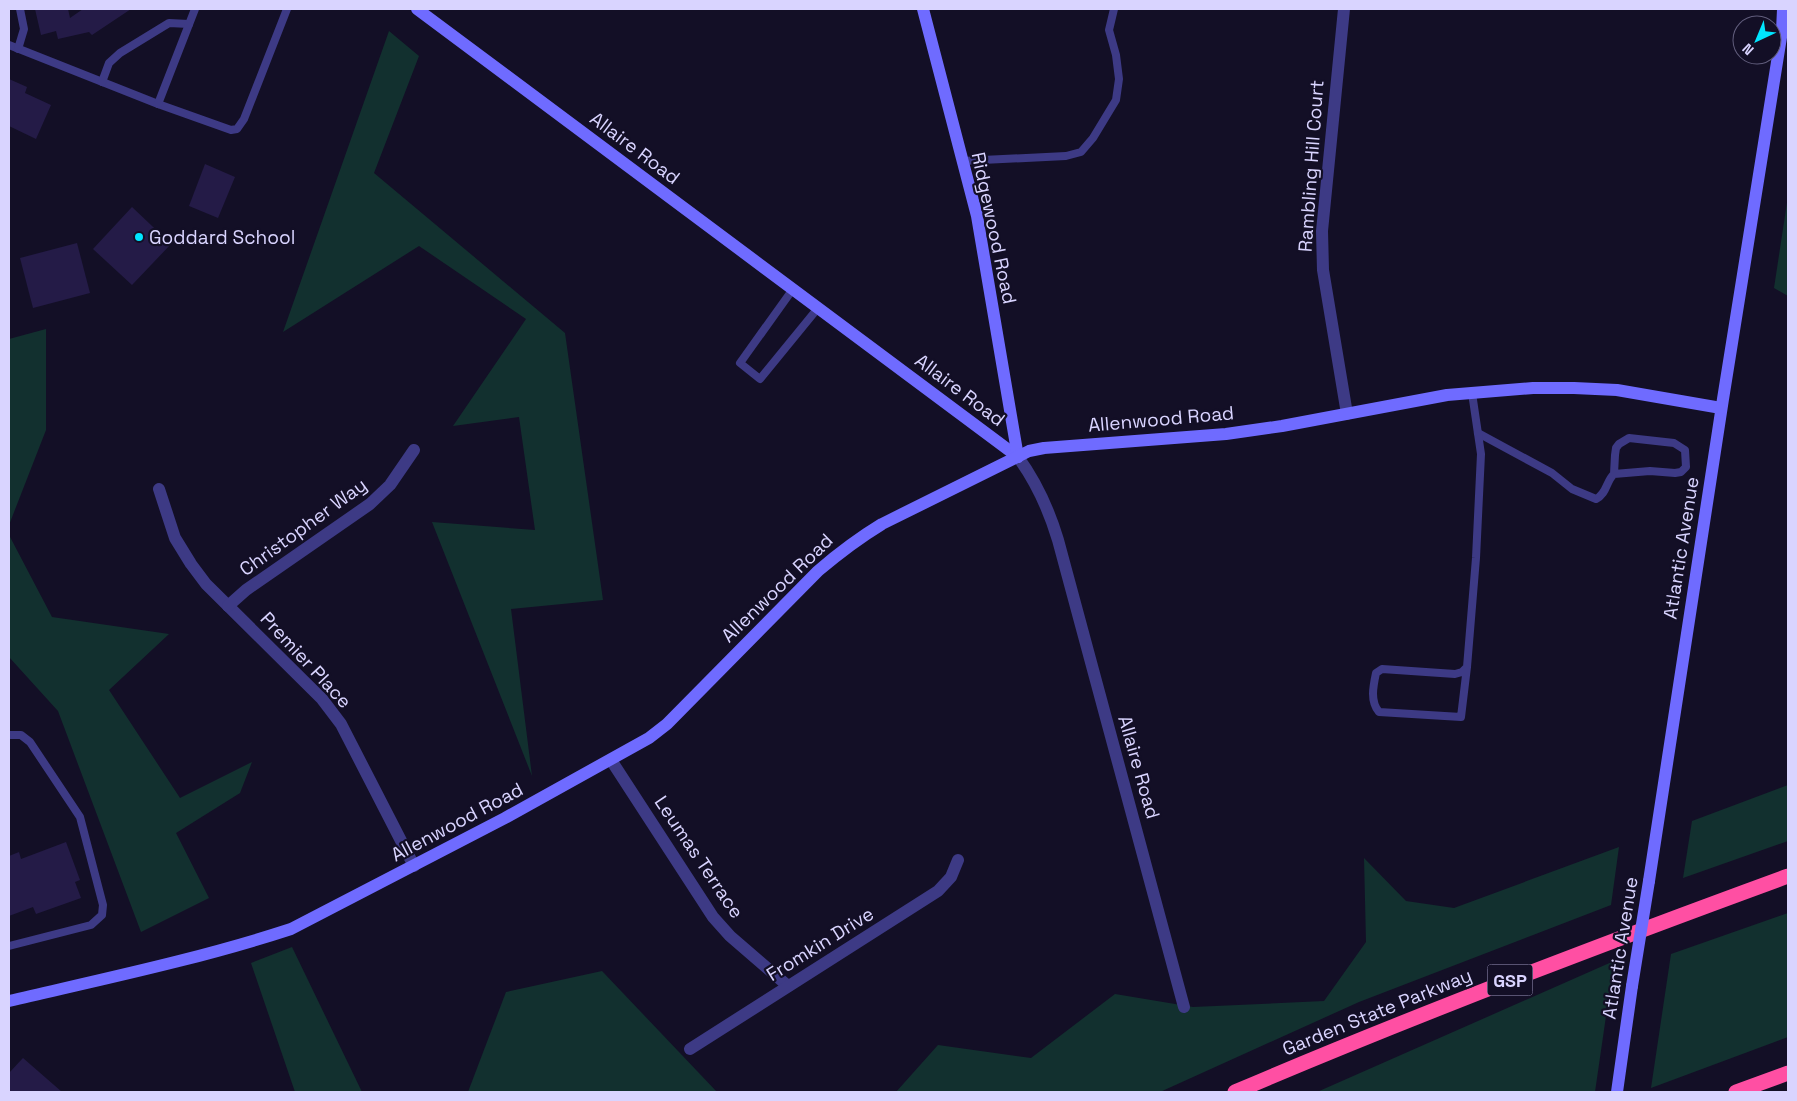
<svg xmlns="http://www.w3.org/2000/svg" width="1797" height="1101" viewBox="0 0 1797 1101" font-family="'Space Grotesk',sans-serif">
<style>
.green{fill:#12302f}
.building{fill:#241b47}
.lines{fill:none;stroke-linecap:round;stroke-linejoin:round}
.lane{stroke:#3d3a85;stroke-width:8}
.street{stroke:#3d3a85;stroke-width:12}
.secondary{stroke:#6f6bff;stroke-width:12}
.highway{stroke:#ff4fa3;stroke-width:15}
.secondary-bridge{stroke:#6f6bff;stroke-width:12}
.poi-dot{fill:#00e5ff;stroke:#130f26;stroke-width:2}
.labels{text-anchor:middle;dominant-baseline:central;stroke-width:4.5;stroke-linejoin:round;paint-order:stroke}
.shield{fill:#130f26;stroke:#9e99be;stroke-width:1}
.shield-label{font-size:18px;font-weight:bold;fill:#d9d4ff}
.street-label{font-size:19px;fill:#d9d4ff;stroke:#130f26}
.poi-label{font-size:19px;fill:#d9d4ff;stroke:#130f26;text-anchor:start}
</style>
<rect width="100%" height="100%" fill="#130f26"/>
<!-- green -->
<g class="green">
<path d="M 389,31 L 419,56 L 374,173 L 565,333 L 603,600 L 511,609 L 532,776 L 432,522 L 535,530 L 519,417 L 453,426 L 526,319 L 419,246 L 283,332 Z"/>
<path d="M 1788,196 L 1788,296 L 1774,288 Z"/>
<path d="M 46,329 L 46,430 L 9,525 L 9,339 Z"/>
<path d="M 9,535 L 52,617 L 169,634 L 109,690 L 180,798 L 252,762 L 240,793 L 176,833 L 209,898 L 141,932 L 58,711 L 9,657 Z"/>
<path d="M 1788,785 L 1788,841 L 1683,878 L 1692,821 Z"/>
<path d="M 1619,847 L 1611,905 L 1359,1002 L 1160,1092 L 896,1092 L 938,1045 L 1031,1058 L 1115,994 L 1193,1007 L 1324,1001 L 1366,942 L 1364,858 L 1406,901 L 1454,908 Z"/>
<path d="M 1788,913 L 1788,1037 L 1651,1088 L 1671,954 Z"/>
<path d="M 292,947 L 362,1092 L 295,1092 L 251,963 Z"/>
<path d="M 1614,961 L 1595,1092 L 1317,1092 Z"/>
<path d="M 602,971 L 717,1092 L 468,1092 L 506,992 Z"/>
</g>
<!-- building -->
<g class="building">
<path d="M 35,9 L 68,9 L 70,18 L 83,9 L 131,9 L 92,35 L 89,32 L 58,39 L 56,31 L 41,35 Z"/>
<path d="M 9,79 L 27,87 L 25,93 L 51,105 L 36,139 L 9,126 Z"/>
<path d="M 205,164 L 235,177 L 218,218 L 189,206 Z"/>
<path d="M 132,207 L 171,244 L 132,285 L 93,249 Z"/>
<path d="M 77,243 L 90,293 L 33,308 L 20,258 Z"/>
<path d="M 66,842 L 80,880 L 75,882 L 81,898 L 36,914 L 33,907 L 9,916 L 9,856 L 19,852 L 21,859 Z"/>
<path d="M 23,1058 L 62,1092 L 9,1092 L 9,1073 Z"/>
</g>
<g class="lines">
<!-- lane -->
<g class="lane">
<path d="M 9,45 L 158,104 L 231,130 L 237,129 L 244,119 L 287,9"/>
<path d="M 18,49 L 24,29 L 20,9"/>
<path d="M 102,82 L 109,63 L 120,53 L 169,23 L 189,24"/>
<path d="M 158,104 L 195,9"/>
<path d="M 962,161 L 1066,156 L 1081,152 L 1093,138 L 1116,100 L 1119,79 L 1116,55 L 1109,30 L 1114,9"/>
<path d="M 793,289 L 740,363 L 760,379 L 818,308"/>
<path d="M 1478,433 L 1552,473 L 1572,489 L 1596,499 C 1607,494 1606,481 1614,474 L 1650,471 L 1675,473 L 1681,472 L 1686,467 L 1685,450 L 1674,443 L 1629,438 L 1619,444 L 1616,448 L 1615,455 L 1614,474"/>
<path d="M 1467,667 L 1461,717 L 1379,712 C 1370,701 1373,687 1376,673 L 1382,669 L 1455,674 L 1462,672 L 1467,667 L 1476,558 L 1481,454 L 1472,393"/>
<path d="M 9,735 L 21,735 L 30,742 L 80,817 L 103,905 L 102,915 L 91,925 L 9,946"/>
</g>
<!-- street -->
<g class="street">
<path d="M 1344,9 L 1322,231 L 1323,270 L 1347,414"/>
<path d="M 1018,457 C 1037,483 1049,510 1058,540 L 1184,1007"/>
<path d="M 159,489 L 175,538 L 191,564 L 206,584 L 322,699 L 341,724 L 414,866"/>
<path d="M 228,606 L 246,590 L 370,504 L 390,485 L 414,450"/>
<path d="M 611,760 L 713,917 L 730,936 L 788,986"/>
<path d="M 690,1049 L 938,891 L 951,877 L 958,860"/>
</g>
<!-- secondary -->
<g class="secondary">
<path d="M 417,9 L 1018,457"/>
<path d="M 923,9 L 977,216 L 1018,457"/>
<path d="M 1649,881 L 1723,399 L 1782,31 L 1783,9"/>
<path d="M 9,1001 C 103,979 199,959 291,929 L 505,818 L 649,738 L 667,724 L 818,571 C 839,553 859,538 882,524 L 1029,451 L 1044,448 L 1226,434 L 1282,426 L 1447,395 L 1533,388 L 1574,388 L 1617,390 L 1721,408"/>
<path d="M 1617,1092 L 1632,986"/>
</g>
<!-- highway -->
<g class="highway">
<path d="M 1235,1092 C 1417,1014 1602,944 1788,876"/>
<path d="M 1736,1092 L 1788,1073"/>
</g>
<!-- secondary-bridge -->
<path class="secondary-bridge" d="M 1632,986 L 1649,881"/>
</g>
<!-- markers -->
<circle class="poi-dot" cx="139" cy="237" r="5"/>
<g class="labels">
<!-- shield labels -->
<rect class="shield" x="1487.5" y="964.5" width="45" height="31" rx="4"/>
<g class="shield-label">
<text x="1510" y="980">GSP</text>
</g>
<!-- street labels -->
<g class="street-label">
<text transform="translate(635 148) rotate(37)">Allaire Road</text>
<text transform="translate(1311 166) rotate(-86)">Rambling Hill Court</text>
<text transform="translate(994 228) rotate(78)">Ridgewood Road</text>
<text transform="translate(960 390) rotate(37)">Allaire Road</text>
<text transform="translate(1161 419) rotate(-5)">Allenwood Road</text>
<text transform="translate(303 527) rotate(-36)">Christopher Way</text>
<text transform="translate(1681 548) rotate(-81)">Atlantic Avenue</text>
<text transform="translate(777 588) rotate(-44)">Allenwood Road</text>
<text transform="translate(306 660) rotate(47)">Premier Place</text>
<text transform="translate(1139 767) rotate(74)">Allaire Road</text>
<text transform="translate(457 822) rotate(-28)">Allenwood Road</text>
<text transform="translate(699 857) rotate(56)">Leumas Terrace</text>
<text transform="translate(820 944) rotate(-32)">Fromkin Drive</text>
<text transform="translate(1620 948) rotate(-81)">Atlantic Avenue</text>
<text transform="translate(1377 1012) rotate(-22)">Garden State Parkway</text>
</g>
<!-- poi labels -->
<g class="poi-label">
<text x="149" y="237">Goddard School</text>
</g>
</g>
<!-- border -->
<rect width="1797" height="1101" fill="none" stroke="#d9d4ff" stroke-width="20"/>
<!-- north arrow -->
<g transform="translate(1757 40) rotate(224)"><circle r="24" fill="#130f26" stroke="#625e7d"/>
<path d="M0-4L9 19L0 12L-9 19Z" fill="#00e5ff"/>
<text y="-8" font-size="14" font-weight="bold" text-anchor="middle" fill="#d9d4ff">N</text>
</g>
</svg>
